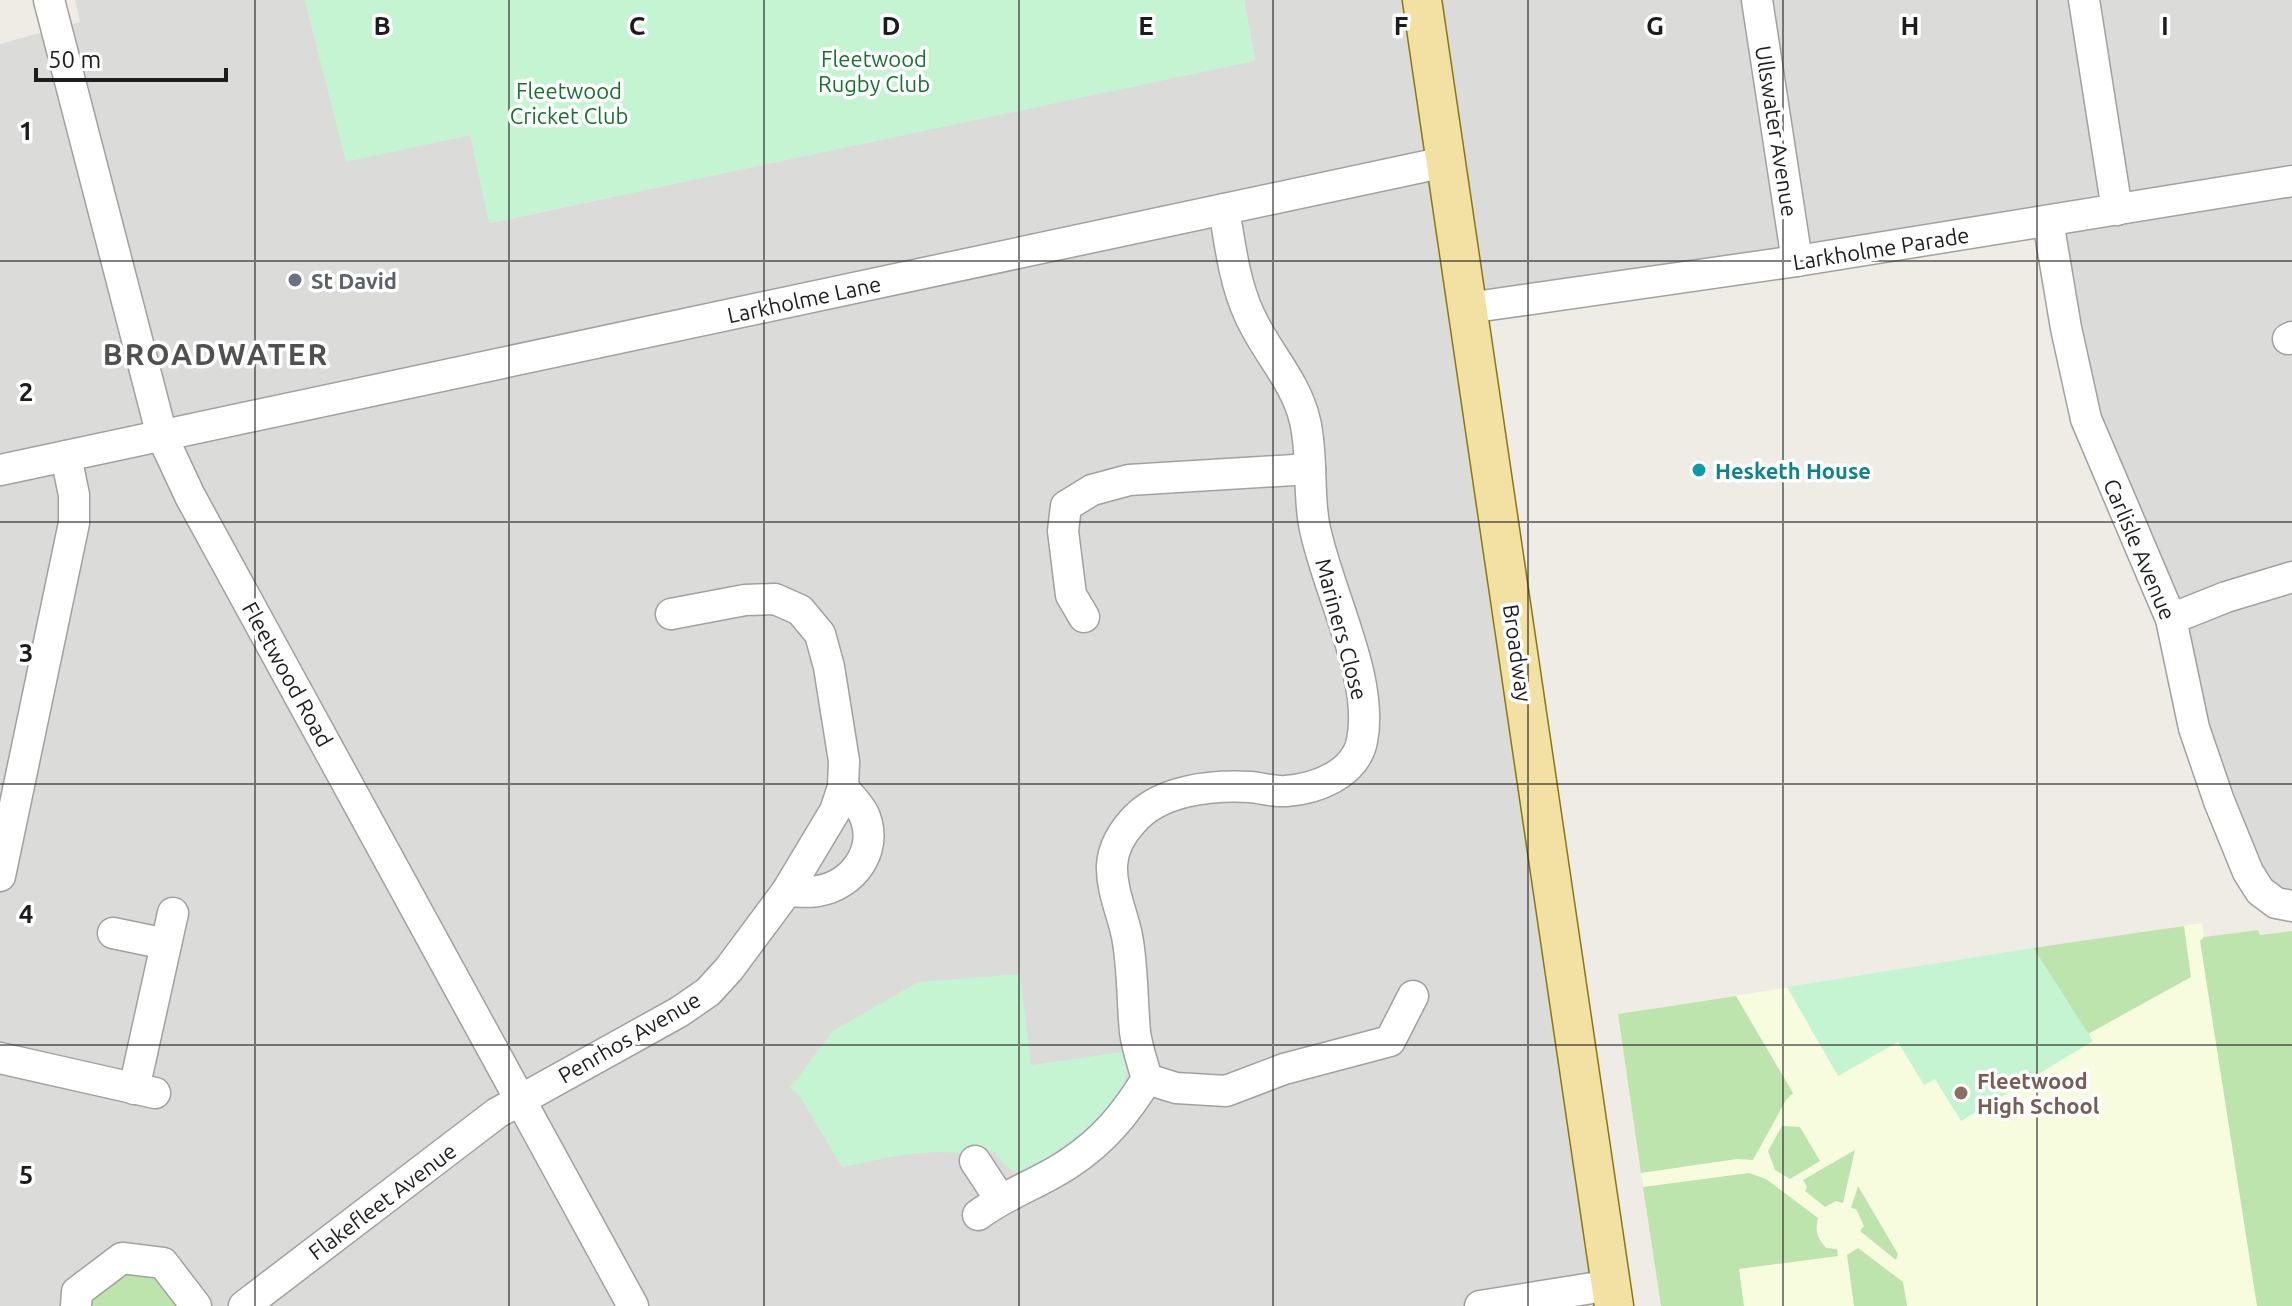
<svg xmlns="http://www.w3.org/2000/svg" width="2292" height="1306" viewBox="0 0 2292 1306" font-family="Ubuntu,sans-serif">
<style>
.residential{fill:#dbdbda}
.education{fill:#f7fcdf}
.grass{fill:#bee4ae}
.park{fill:#c4f4d1}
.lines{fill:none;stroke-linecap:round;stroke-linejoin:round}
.minor-casing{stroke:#a1a1a1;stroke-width:33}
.major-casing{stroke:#8a780d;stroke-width:41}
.minor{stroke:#fff;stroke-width:30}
.major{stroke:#f3e0a3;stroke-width:38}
.grid{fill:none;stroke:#1d1d1d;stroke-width:2;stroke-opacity:0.55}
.worship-dot{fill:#6b7280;stroke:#fff;stroke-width:3}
.culture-dot{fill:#0f9aa8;stroke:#fff;stroke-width:3}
.education-dot{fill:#8d6e63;stroke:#fff;stroke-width:3}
.labels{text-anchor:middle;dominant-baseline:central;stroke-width:7;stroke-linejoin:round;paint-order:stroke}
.park-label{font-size:22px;fill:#15722e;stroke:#fff}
.street-label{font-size:22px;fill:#1d1d1d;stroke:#fff}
.worship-label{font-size:22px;font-weight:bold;fill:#5b616d;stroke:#fff;text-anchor:start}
.culture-label{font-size:22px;font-weight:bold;fill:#0d838f;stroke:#fff;text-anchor:start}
.education-label{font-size:22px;font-weight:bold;fill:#785e54;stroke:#fff;text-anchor:start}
.district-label{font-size:30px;font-weight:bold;letter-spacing:2px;fill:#505050;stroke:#fff}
.grid-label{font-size:26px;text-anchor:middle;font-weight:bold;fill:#1d1d1d;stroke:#fff;stroke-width:7;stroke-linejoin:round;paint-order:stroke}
</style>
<rect width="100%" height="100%" fill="#eeece4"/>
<!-- residential -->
<path class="residential" d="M 75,0 L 305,0 L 346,161 L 470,135 L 490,223 L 1255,60 L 1244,0 L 2292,0 L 2292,906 L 2260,891 L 2086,419 L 2048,222 L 1468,308 L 1614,1306 L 0,1306 L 0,44 L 80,22 Z"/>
<!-- education -->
<path class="education" d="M 2202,923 L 2204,937 L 2258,930 L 2260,935 L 2292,931 L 2292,1306 L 1661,1306 L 1618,1014 Z"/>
<!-- grass -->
<g class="grass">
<path d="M 2184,926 L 2191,977 L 2088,1034 L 2033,948 Z"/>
<path d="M 2258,930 L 2260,935 L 2292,931 L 2292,1306 L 2257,1306 L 2200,941 L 2204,937 Z"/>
<path d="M 1736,996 L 1793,1093 L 1786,1100 L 1753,1160 L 1737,1159 L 1641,1173 L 1618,1014 Z"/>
<path d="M 1782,1126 L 1800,1127 L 1820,1161 L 1790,1179 L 1775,1170 L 1768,1151 Z"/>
<path d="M 1855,1150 L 1843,1203 L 1836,1201 L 1825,1207 L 1805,1191 L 1807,1187 L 1803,1180 Z"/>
<path d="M 1749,1173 L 1766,1179 L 1818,1218 C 1815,1231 1817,1238 1826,1248 L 1837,1249 L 1838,1256 L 1739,1269 L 1744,1306 L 1661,1306 L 1643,1187 Z"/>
<path d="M 1858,1186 L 1898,1254 L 1896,1260 L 1860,1231 L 1864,1226 L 1856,1209 L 1851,1208 Z"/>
<path d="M 1858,1248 L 1903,1282 L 1907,1306 L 1854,1306 L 1847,1255 Z"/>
<path d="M 122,1258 L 163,1263 L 196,1306 L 76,1306 Z"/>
</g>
<!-- park -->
<g class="park">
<path d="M 305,0 L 1244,0 L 1255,61 L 489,223 L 470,135 L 346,162 Z"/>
<path d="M 2033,948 L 2093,1041 L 1961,1121 L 1935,1079 L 1924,1085 L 1898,1042 L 1838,1076 L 1787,987 Z"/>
<path d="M 1020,974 L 1031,1065 L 1122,1052 C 1124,1060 1127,1069 1126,1077 C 1122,1110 1056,1151 1030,1169 L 1017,1173 L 1005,1166 L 995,1152 L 984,1151 L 973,1156 C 931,1145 884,1159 842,1167 L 799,1095 L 790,1088 L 833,1031 L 918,982 Z"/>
</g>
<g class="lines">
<defs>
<g id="minor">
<path d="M 49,0 L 162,436 L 190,496 L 633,1306"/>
<path d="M 1757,0 L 1797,261"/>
<path d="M 2084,0 L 2117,210"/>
<path d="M 2048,221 L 2066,328 L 2086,419 L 2171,619 L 2194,728 L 2219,801 L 2248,872 L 2260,891 L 2276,903 L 2292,906"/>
<path d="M 1468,308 L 1797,261 L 2292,181"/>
<path d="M 2288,339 L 2292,337"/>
<path d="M 0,470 L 1445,162"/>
<path d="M 1084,617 L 1071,595 L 1063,531 L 1066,506 L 1092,490 L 1129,480 L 1310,469"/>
<path d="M 2171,619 L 2226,597 L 2292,577"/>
<path d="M 0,876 L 74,523 L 74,495 L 66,456"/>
<path d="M 787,891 C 797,891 809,893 818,891 C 853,885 878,851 865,817 C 861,806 850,797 843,787"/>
<path d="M 113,933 L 166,944"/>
<path d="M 0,1058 L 155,1093"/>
<path d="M 1147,1079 L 1176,1088 L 1226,1091 L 1284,1069 L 1390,1041 L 1413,996"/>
<path d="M 134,1089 L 173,913"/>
<path d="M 975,1161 L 1000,1199"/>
<path d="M 978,1215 C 1007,1193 1041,1183 1071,1162 C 1104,1140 1126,1113 1147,1079 C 1143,1064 1137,1048 1135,1032 C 1132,1000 1133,968 1127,936 C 1122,912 1111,889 1112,865 C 1113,849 1122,833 1132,822 C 1159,790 1210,785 1250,787 C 1262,788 1274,792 1286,791 C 1315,789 1355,775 1362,741 C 1375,677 1326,589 1314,524 C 1308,491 1313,455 1305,421 C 1296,381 1265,351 1249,314 C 1234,281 1230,244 1224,209"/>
<path d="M 76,1306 L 77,1292 L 122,1258 L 163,1263 L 196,1306"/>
<path d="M 244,1306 L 497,1113 L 679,1012 L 708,992 L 729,969 L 787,891 L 835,811 L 843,787 L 844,761 L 829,667 L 820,634 L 800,610 L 775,599 L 745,600 L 671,614"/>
<path d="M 1480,1306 L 1611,1285"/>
</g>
<path id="major" d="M 1422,0 L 1614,1306"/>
</defs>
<!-- minor casing -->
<use href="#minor" class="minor-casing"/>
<!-- major casing -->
<use href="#major" class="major-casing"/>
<!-- minor -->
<use href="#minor" class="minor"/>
<!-- major -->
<use href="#major" class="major"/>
</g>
<!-- grid -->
<path class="grid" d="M 255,0 L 255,1306M 509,0 L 509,1306M 764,0 L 764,1306M 1019,0 L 1019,1306M 1273,0 L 1273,1306M 1528,0 L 1528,1306M 1783,0 L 1783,1306M 2037,0 L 2037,1306M 0,261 L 2292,261M 0,522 L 2292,522M 0,784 L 2292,784M 0,1045 L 2292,1045"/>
<!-- markers -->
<circle class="worship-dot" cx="295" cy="280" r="8"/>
<circle class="culture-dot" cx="1699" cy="470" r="8"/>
<circle class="education-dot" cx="1961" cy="1093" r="8"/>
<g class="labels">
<!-- park labels -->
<g class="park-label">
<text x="874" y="58">Fleetwood<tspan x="874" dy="25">Rugby Club</tspan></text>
<text x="569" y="90">Fleetwood<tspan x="569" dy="25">Cricket Club</tspan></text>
</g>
<!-- street labels -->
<g class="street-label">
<text transform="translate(1777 131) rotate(81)">Ullswater Avenue</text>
<text transform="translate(1881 248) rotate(-9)">Larkholme Parade</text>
<text transform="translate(804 299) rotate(-12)">Larkholme Lane</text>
<text transform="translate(2140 549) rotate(67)">Carlisle Avenue</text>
<text transform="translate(1342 629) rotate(75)">Mariners Close</text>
<text transform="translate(1518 653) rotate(82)">Broadway</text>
<text transform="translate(288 674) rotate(61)">Fleetwood Road</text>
<text transform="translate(629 1037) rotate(-30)">Penrhos Avenue</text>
<text transform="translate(382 1201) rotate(-37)">Flakefleet Avenue</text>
</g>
<!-- worship labels -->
<g class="worship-label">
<text x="311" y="280">St David</text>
</g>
<!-- culture labels -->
<g class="culture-label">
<text x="1715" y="470">Hesketh House</text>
</g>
<!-- education labels -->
<g class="education-label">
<text x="1977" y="1080">Fleetwood<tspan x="1977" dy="25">High School</tspan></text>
</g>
<!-- district labels -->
<g class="district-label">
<text x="216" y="354">BROADWATER</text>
</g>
</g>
<g class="grid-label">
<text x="382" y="35">B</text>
<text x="637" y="35">C</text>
<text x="891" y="35">D</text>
<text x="1146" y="35">E</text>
<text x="1401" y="35">F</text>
<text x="1655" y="35">G</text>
<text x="1910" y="35">H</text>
<text x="2165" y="35">I</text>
<text x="26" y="140">1</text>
<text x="26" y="401">2</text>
<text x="26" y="662">3</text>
<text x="26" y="923">4</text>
<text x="26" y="1184">5</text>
</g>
<!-- scale -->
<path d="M36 68v12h190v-12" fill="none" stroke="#1d1d1d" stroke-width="4"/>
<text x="48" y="68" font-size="24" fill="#1d1d1d" stroke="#ffffff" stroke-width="6" paint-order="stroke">50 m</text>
</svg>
